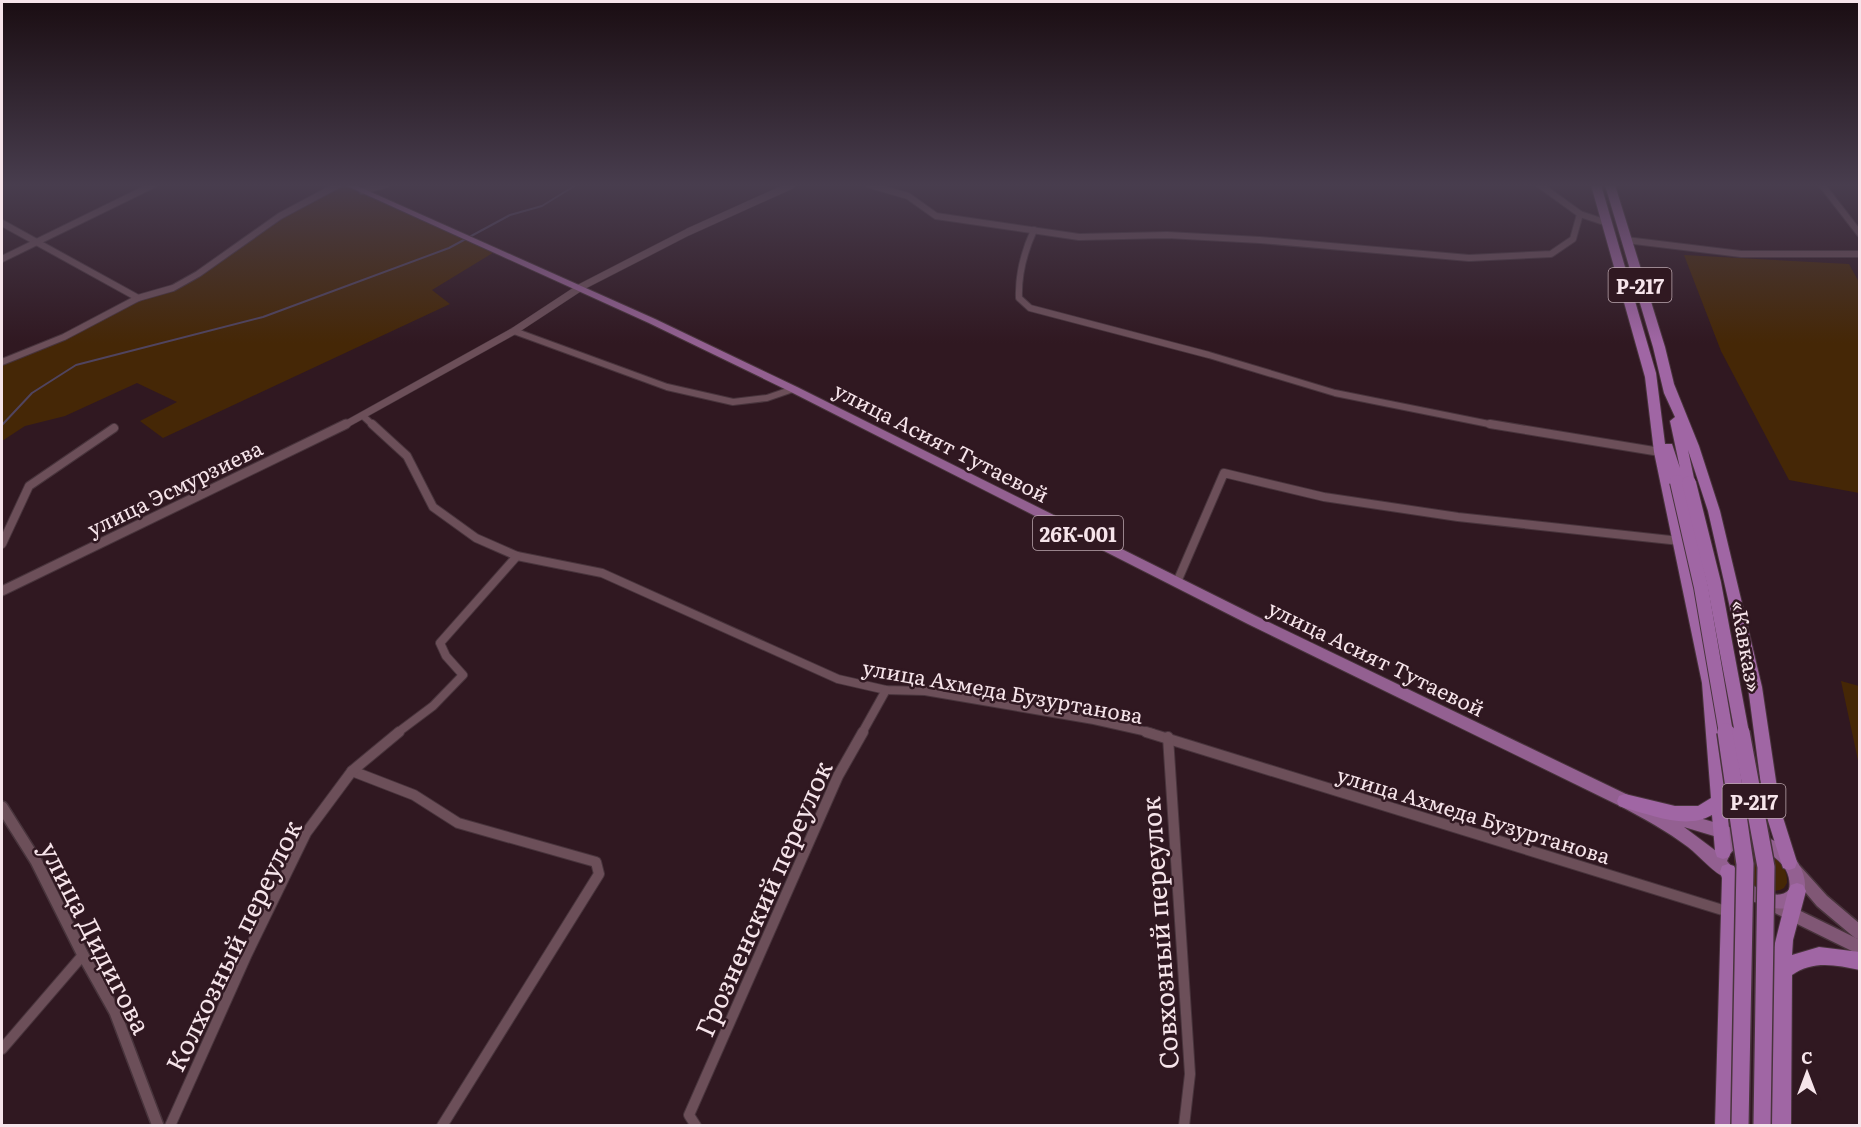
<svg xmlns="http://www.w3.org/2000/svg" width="1861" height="1127" viewBox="0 0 1861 1127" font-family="Literata,serif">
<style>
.green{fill:#452706}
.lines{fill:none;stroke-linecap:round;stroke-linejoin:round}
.stream{stroke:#50445f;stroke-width:2}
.minor-far2-casing{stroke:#48343c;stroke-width:8}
.minor-far1-casing{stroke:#48343c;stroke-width:10}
.minor-casing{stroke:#48343c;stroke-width:12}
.tertiary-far2-casing{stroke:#48343c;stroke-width:8}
.tertiary-far1-casing{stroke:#48343c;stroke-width:11}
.tertiary-casing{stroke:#48343c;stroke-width:14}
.secondary-casing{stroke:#48343c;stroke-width:3}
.primary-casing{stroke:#48343c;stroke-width:2}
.trunk-casing{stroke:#48343c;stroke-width:2}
.minor-far2{stroke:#6c4f59;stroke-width:6}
.minor-far1{stroke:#6c4f59;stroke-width:8}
.minor{stroke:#6c4f59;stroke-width:10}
.tertiary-far2{stroke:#6c4f59;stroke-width:7}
.tertiary-far1{stroke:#6c4f59;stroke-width:9}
.tertiary{stroke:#6c4f59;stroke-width:11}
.secondary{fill:#805775;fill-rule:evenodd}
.primary{fill:#936091;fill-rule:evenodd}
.trunk{fill:#a066a4;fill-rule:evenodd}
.trunk-bridge-far1-casing{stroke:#48343c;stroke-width:16;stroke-linecap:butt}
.trunk-bridge-casing{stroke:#48343c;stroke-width:20;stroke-linecap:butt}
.trunk-bridge-far1{stroke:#a066a4;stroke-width:14}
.trunk-bridge{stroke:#a066a4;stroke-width:17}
.labels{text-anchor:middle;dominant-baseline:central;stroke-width:5;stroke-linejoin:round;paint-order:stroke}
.shield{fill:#301821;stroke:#bba7ae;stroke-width:1.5}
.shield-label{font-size:20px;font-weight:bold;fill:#f6e4ea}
.street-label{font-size:21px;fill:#f6e4ea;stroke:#301821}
.near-street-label{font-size:26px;fill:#f6e4ea;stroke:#301821}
</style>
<rect width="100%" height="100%" fill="#301821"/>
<!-- green -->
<g class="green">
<path d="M 338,185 L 349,185 L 496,251 L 432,290 L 450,304 L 163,438 L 140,421 L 177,402 L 137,383 L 65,416 L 25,426 L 2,441 L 2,362 L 64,337 L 138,298 L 173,288 L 280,216 Z"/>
<path d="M 1684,255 L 1849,264 L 1860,284 L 1859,493 L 1789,480 L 1721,351 Z"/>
<path d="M 1841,681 L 1859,686 L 1859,765 Z"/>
<path d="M 1740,847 C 1762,847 1788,858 1787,883 L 1784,888 C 1763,900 1727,875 1735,851 Z"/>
</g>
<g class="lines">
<!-- stream -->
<path class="stream" d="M 2,425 L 32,393 L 76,365 L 263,317 L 449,248 L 510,215 L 542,206 L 576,185"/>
<defs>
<g id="minor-far2">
<path d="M 870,185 L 908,196 L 936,216 L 1079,237 L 1167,235 L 1260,240 L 1469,258 L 1551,254 L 1573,239 L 1580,214"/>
<path d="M 1540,185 L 1580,214 L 1607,223"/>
<path d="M 1822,185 L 1860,234"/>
<path d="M 362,191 L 385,185"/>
<path d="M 2,223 L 138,298"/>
<path d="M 1034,230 C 1024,252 1018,273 1019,298 L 1030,308 L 1209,355 L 1335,393 L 1499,426"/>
<path d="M 1626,240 L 1741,254 L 1860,254"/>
<path d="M 2,259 L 153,185"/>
<path d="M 514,331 L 667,387 L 733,402 L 767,398 L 793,389"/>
<path d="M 2,362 L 64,337 L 138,298 L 173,288 L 198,274 L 280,216 L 338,185"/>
<path d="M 363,416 L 374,426"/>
</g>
<g id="minor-far1">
<path d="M 372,424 L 407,456 L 433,507 L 476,538 L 517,556 L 602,573 L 838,679 L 886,690 L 925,691 L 1094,720 L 1152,733"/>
<path d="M 1490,424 L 1660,452"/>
<path d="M 2,544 L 29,486 L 114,428"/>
<path d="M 1177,582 L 1224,473 L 1324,497 L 1458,517 L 1680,541"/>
<path d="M 397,733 L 433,706 L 463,675 L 446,656 L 440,643 L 517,556"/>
<path d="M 862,733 L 886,690"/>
</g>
<g id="minor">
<path d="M 1146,732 L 1729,912"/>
<path d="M 1168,737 L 1190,1074 L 1184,1126"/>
<path d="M 352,771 L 414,795 L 458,823 L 596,862 L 599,874 L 442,1126"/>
<path d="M 2,1049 L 83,955"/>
<path d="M 170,1126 L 247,954 L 306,833 L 352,771 L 399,732"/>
<path d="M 696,1126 L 689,1115 L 838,776 L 863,732"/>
</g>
<path id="tertiary-far2" d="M 343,426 L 514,331 L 581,287 L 688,232 L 792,185"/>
<path id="tertiary-far1" d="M 2,591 L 346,424"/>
<path id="tertiary" d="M 2,807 L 36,861 L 83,955 L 115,1012 L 158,1126"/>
<g id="secondary">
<path d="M 1795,864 L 1800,866 L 1827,896 L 1860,924 L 1860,940 L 1855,938 L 1817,906 L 1790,874 L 1788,870 L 1790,866 Z"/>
<path d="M 1768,895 L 1860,940 L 1860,955 L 1763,907 L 1761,902 L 1763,897 Z"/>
</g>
<path id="primary" d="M 345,185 L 355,185 L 655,319 L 797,387 L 1256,616 L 1630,796 L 1665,816 L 1667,812 L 1672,810 L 1727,826 L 1732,828 L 1734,832 C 1817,830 1829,931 1761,904 C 1751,901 1739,897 1734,887 L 1737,882 L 1742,880 C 1755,885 1776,903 1789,890 C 1794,862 1762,845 1737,846 L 1730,854 L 1727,861 L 1736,872 L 1733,877 L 1728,879 C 1713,873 1701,857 1688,847 C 1667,831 1643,818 1620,806 L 1248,624 L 789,391 L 649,323 ZM 1684,827 L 1724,839 L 1716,851 Z"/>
<g id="trunk">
<path d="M 1591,185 L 1601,185 L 1656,373 L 1665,444 L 1672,444 L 1680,468 L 1670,421 L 1675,417 L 1664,393 L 1653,347 L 1605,185 L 1615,185 L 1665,347 L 1674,384 L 1699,446 L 1720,511 L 1762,687 L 1780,808 L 1797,862 L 1795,868 L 1789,870 L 1783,868 L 1781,862 L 1764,808 L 1748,687 L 1708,511 L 1688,450 L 1695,483 L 1689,488 L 1683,483 L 1677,487 L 1673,485 L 1716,683 L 1731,851 L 1729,857 L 1723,859 L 1717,857 L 1715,851 L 1712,815 C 1686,830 1652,815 1625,808 L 1619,806 L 1617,801 L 1619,796 L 1625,794 L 1675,806 L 1698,806 L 1711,798 L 1702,683 L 1654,452 L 1645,377 Z"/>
<path d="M 1728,864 L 1734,866 L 1739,876 L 1735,1126 L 1715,1126 L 1722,878 L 1720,872 L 1722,866 Z"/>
<path d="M 1797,883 L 1803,885 L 1806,891 L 1793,940 L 1792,955 L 1819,947 L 1860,952 L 1860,970 C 1836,965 1813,960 1792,975 L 1791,1126 L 1771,1126 L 1774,947 L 1788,891 L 1791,885 Z"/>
</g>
</defs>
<!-- minor-far2 casing -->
<use href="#minor-far2" class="minor-far2-casing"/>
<!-- minor-far1 casing -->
<use href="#minor-far1" class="minor-far1-casing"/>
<!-- minor casing -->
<use href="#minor" class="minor-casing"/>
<!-- tertiary-far2 casing -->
<use href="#tertiary-far2" class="tertiary-far2-casing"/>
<!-- tertiary-far1 casing -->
<use href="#tertiary-far1" class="tertiary-far1-casing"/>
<!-- tertiary casing -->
<use href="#tertiary" class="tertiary-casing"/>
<!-- secondary casing -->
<use href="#secondary" class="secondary-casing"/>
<!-- primary casing -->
<use href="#primary" class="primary-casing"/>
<!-- trunk casing -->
<use href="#trunk" class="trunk-casing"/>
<!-- minor-far2 -->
<use href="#minor-far2" class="minor-far2"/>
<!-- minor-far1 -->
<use href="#minor-far1" class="minor-far1"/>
<!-- minor -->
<use href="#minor" class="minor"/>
<!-- tertiary-far2 -->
<use href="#tertiary-far2" class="tertiary-far2"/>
<!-- tertiary-far1 -->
<use href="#tertiary-far1" class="tertiary-far1"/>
<!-- tertiary -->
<use href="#tertiary" class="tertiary"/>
<!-- secondary -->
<use href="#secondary" class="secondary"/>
<!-- primary -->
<use href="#primary" class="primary"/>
<!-- trunk -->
<use href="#trunk" class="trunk"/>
<defs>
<g id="trunk-bridge-far1">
<path d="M 1677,482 L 1701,587 L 1726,733"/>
<path d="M 1689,483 L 1714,583 L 1742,733"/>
</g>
<g id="trunk-bridge">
<path d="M 1726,732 L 1745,864 L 1740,1126"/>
<path d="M 1741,732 L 1766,867 L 1762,1126"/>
</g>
</defs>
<!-- trunk-bridge-far1 casing -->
<use href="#trunk-bridge-far1" class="trunk-bridge-far1-casing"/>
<!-- trunk-bridge casing -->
<use href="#trunk-bridge" class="trunk-bridge-casing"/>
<!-- trunk-bridge-far1 -->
<use href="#trunk-bridge-far1" class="trunk-bridge-far1"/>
<!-- trunk-bridge -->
<use href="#trunk-bridge" class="trunk-bridge"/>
</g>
<!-- sky -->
<linearGradient id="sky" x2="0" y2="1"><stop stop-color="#1a0d12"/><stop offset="0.54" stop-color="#483d4e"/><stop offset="1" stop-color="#483d4e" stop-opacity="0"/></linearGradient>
<rect width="1861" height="343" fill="url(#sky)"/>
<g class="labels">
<!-- shield labels -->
<g class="shield">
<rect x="1608.5" y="268" width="63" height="34" rx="4.5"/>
<rect x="1033" y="516" width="90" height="34" rx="4.5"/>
<rect x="1722.5" y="784" width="63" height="34" rx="4.5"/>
</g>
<g class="shield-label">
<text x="1640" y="285">Р-217</text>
<text x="1078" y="533">26К-001</text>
<text x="1754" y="801">Р-217</text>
</g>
<!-- street labels -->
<g class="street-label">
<text transform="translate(942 441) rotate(27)">улица Асият Тутаевой</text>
<text transform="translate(174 487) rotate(-26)">улица Эсмурзиева</text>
<text transform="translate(1748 646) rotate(80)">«Кавказ»</text>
<text transform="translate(1377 657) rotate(26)">улица Асият Тутаевой</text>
<text transform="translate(1003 690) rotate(10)">улица Ахмеда Бузуртанова</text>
<text transform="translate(1474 814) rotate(17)">улица Ахмеда Бузуртанова</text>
</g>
<!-- near-street labels -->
<g class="near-street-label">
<text transform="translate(762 898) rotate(-66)">Грозненский переулок</text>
<text transform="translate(1158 933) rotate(-94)">Совхозный переулок</text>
<text transform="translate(97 937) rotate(63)">улица Дидигова</text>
<text transform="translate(232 945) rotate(-64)">Колхозный переулок</text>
</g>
</g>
<!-- border -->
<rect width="1861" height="1127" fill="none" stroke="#f6e4ea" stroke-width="6"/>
<!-- north arrow -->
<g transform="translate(1807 1073)" stroke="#301821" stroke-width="4.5" paint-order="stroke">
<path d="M0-4.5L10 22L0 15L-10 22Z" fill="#f6e4ea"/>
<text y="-9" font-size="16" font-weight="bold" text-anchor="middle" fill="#f6e4ea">С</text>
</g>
</svg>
